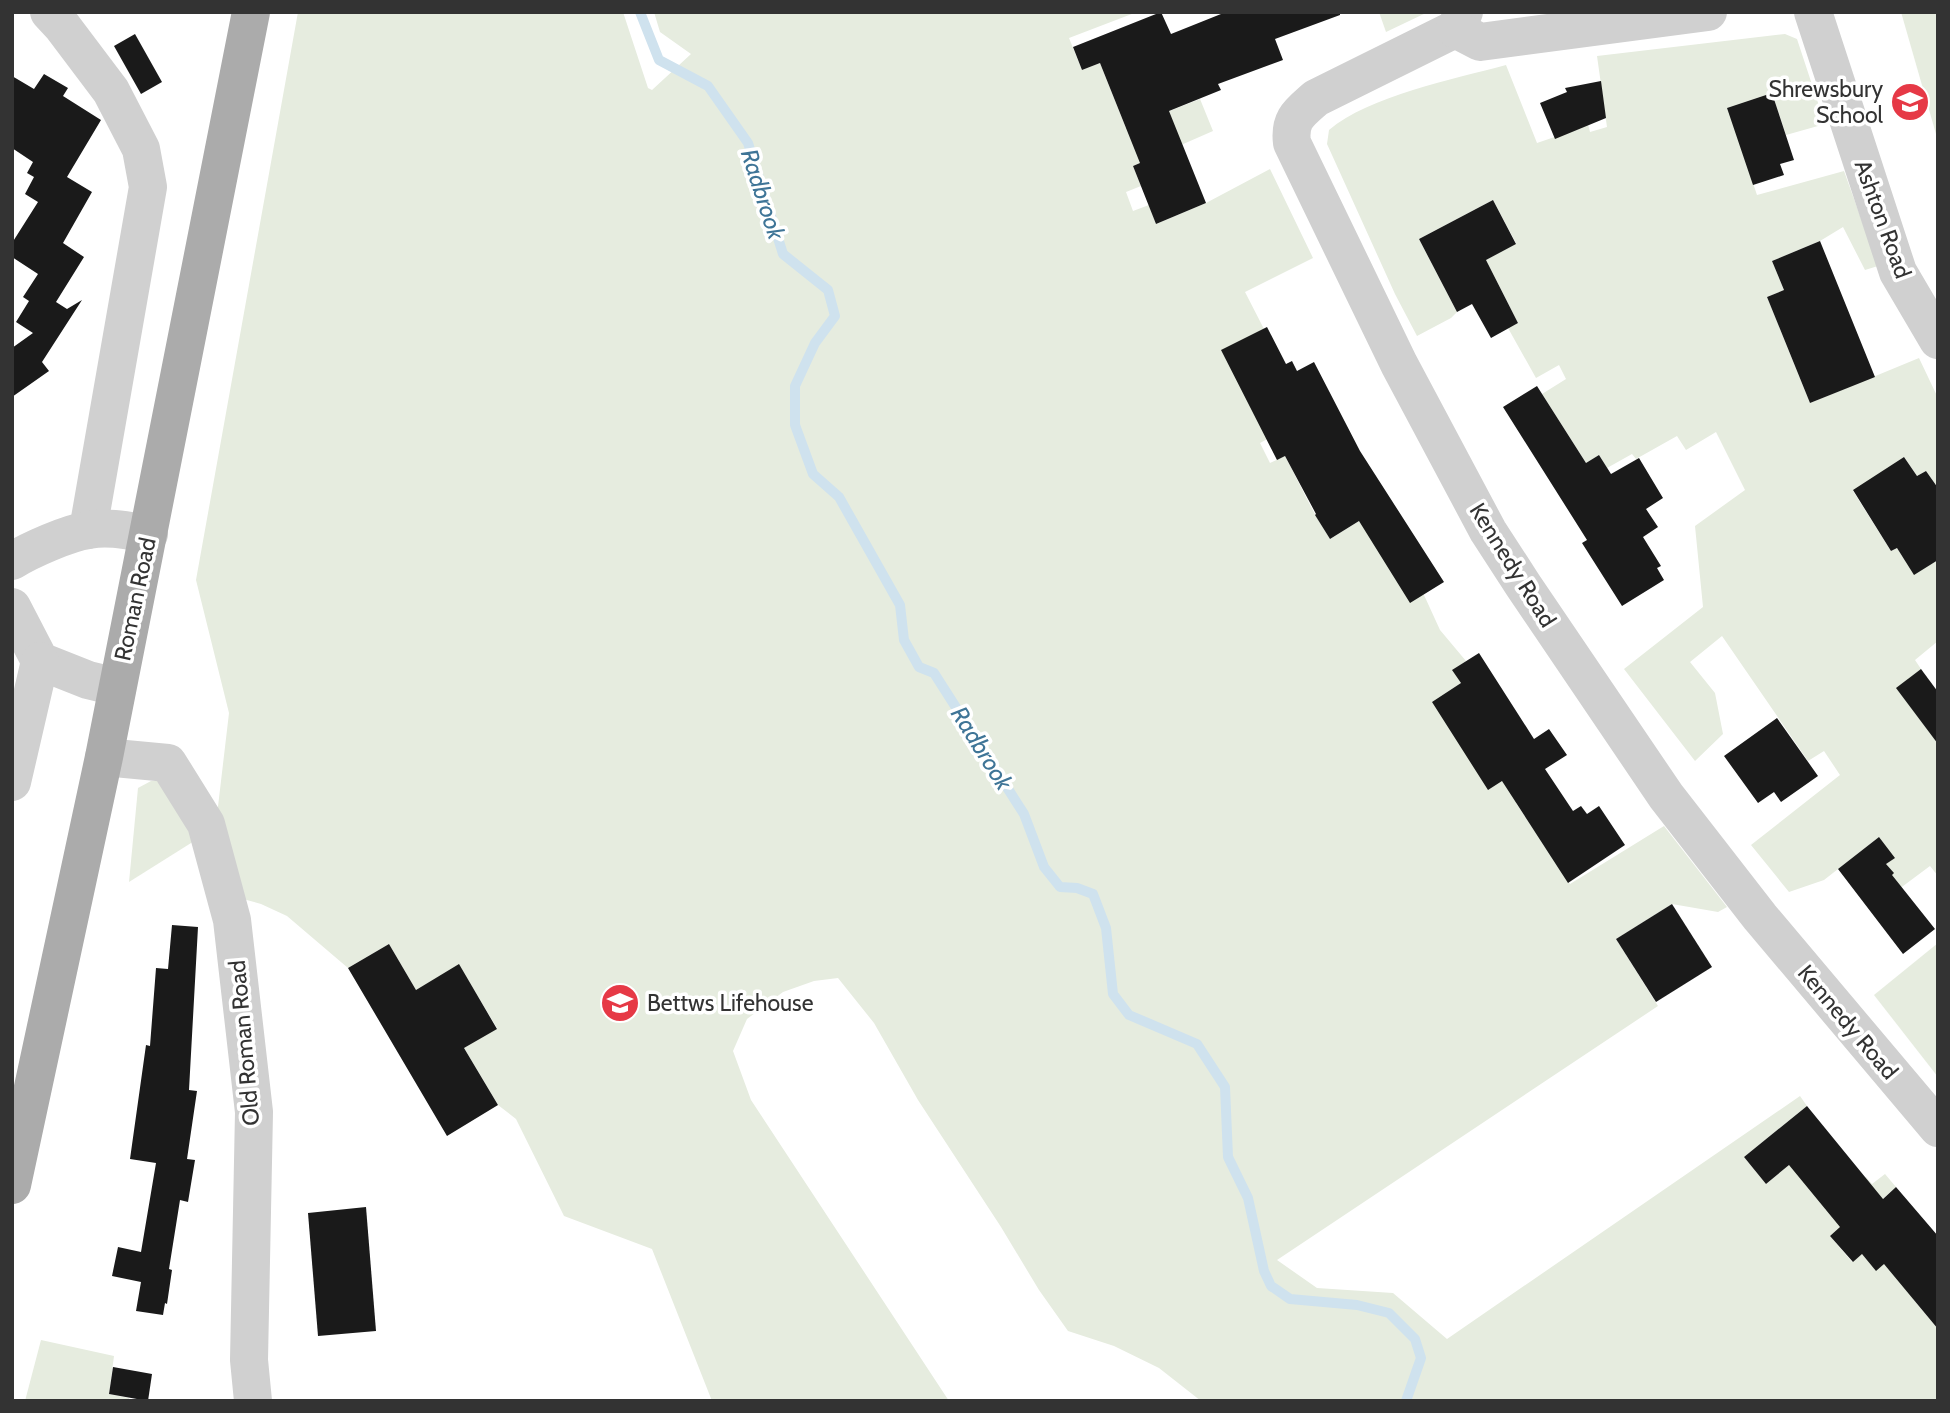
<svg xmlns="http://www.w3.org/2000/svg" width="1950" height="1413" viewBox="0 0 1950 1413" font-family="Cabin,sans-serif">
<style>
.green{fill:#e6ecdf}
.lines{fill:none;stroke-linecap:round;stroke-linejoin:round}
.stream{stroke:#cfe2ee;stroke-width:10}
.building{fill:#1a1a1a}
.minor{stroke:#d0d0d0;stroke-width:38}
.major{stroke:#ababab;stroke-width:38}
.labels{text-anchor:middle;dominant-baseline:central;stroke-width:7;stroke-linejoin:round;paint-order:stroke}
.poi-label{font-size:23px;fill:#333;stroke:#fff;text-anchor:end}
.street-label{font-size:23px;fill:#333;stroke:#fff}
.water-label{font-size:24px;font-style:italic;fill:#3f7597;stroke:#fff}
</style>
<rect width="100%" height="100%" fill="#fff"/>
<!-- green -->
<g class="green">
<path d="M 298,12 L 623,12 L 648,88 L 652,90 L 691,54 L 660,32 L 654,12 L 1137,12 L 1069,38 L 1082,70 L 1100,63 L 1126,128 L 1200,99 L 1213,131 L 1133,166 L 1141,186 L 1126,192 L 1133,211 L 1149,205 L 1156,224 L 1206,203 L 1270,169 L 1313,258 L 1245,292 L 1264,329 L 1301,421 L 1260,443 L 1270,463 L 1285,456 C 1300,484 1312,512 1330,539 L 1372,513 L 1424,595 L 1440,630 L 1466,661 L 1453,670 L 1461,683 L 1433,702 L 1516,751 L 1516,803 L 1570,884 L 1664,826 L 1727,907 L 1718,912 L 1672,904 L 1616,939 L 1658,1006 L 1277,1260 L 1317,1288 L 1393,1293 L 1447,1339 L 1800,1096 L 1807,1106 L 1744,1157 L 1766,1184 L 1795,1160 L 1826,1210 L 1866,1177 L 1872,1184 L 1885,1174 L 1896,1187 L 1870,1210 L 1830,1236 L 1852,1262 L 1862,1254 L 1876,1270 L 1917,1236 L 1913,1299 L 1938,1329 L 1938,1401 L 1201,1401 L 1159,1368 L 1114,1346 L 1068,1331 L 1039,1290 L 1001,1227 L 918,1100 L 874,1023 L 838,978 L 814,981 L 783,992 L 747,1019 L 733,1051 L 751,1100 L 949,1401 L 712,1401 L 652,1249 L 564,1216 L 516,1119 L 498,1105 L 464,1048 L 497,1028 L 459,965 L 416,990 L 389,944 L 348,968 L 287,916 L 261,904 L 232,896 L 217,815 L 229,713 L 196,580 Z"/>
<path d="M 1379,12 L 1428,12 L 1386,32 Z"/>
<path d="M 1901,12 L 1938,12 L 1938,141 Z"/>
<path d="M 1785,34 L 1797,39 L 1825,124 L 1786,135 L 1772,93 L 1728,108 L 1757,195 L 1844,171 L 1878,266 L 1865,270 L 1843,227 L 1820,241 L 1772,261 L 1784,290 L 1767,297 L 1810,403 L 1919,358 L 1938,398 L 1938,488 L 1926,471 L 1917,476 L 1904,457 L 1853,491 L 1891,551 L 1897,548 L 1914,574 L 1938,560 L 1938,641 L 1915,660 L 1921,669 L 1938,721 L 1938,876 L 1930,866 L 1891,895 L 1882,882 L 1893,873 L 1886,864 L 1894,858 L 1879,837 L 1824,880 L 1789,892 L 1751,845 L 1840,775 L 1824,751 L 1808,761 L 1722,636 L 1690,662 L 1715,693 L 1723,734 L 1695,761 L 1624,669 L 1703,607 L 1695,526 L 1745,490 L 1716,432 L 1686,450 L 1677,436 L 1636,459 L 1632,454 L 1607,468 L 1599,455 L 1586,463 L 1542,394 L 1566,379 L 1559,365 L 1536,378 L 1508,328 L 1518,323 L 1486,260 L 1516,243 L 1493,200 L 1419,239 L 1457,312 L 1451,318 L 1417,336 L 1395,294 L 1327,144 L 1329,130 C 1369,96 1454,79 1506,65 L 1537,143 L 1578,129 L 1586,117 L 1590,132 L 1607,127 L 1597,56 Z"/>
<path d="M 151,781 L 168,781 L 199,838 L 129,882 L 138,788 Z"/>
<path d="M 1938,943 L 1938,1077 L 1874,995 Z"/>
<path d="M 41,1340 L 114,1356 L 109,1394 L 129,1398 L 129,1401 L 25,1401 Z"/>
</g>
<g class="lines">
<!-- stream -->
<path class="stream" d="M 640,12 L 659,60 L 708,86 L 748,143 L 783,254 L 828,290 L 835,316 L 815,343 L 795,386 L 795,425 L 813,474 L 839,497 L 900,605 L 904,640 L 919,667 L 934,673 L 1024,814 L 1044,867 L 1060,887 L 1077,888 L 1093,894 L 1106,928 L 1113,994 L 1129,1015 L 1197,1044 L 1225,1087 L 1228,1157 L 1248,1198 L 1264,1271 L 1271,1286 L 1290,1299 L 1357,1305 L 1389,1313 L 1415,1339 L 1421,1358 L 1406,1401"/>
</g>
<!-- building -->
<g class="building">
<path d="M 1161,12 L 1171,34 L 1226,12 L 1340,12 L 1340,15 L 1275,39 L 1283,60 L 1218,84 L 1221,90 L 1169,111 L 1206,203 L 1156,224 L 1133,166 L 1140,163 L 1100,63 L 1082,70 L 1073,47 Z"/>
<path d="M 135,34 L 162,82 L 141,94 L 114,46 Z"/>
<path d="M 44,74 L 68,88 L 63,96 L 101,120 L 67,177 L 92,192 L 63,243 L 84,257 L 56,302 L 67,309 L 82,300 L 42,362 L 49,371 L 12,397 L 12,348 L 33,333 L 16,322 L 29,301 L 23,297 L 38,274 L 12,257 L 12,243 L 38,202 L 25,194 L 34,177 L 27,173 L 33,162 L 12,148 L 12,76 L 34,89 Z"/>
<path d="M 1601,81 L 1606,118 L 1555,139 L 1540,103 L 1567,92 L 1565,88 Z"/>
<path d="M 1772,93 L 1794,160 L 1780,164 L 1784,175 L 1753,185 L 1727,108 Z"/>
<path d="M 1493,200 L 1516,244 L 1486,260 L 1518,323 L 1491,338 L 1472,304 L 1457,312 L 1419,239 Z"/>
<path d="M 1820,241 L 1875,377 L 1810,403 L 1767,297 L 1784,290 L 1772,261 Z"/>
<path d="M 1267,327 L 1286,364 L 1292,361 L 1297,371 L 1314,362 L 1360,451 L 1444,582 L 1410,603 L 1359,521 L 1330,539 L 1315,515 L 1316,514 L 1285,456 L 1277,460 L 1221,350 Z"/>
<path d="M 1537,386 L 1586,463 L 1599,455 L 1611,474 L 1639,458 L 1663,498 L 1646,509 L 1658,527 L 1643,537 L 1661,566 L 1657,568 L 1664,580 L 1622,606 L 1582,543 L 1587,540 L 1503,407 Z"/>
<path d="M 1904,457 L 1917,476 L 1926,471 L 1938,488 L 1938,560 L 1914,575 L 1897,548 L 1891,551 L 1853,490 Z"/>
<path d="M 1479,653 L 1534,739 L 1549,729 L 1567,755 L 1545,769 L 1573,811 L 1581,806 L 1587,814 L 1599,806 L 1625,845 L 1568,883 L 1502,781 L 1488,790 L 1432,702 L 1461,683 L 1452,670 Z"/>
<path d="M 1921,669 L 1938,692 L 1938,744 L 1896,688 Z"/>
<path d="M 1777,718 L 1818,776 L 1781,802 L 1774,792 L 1758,803 L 1724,756 Z"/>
<path d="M 1879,837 L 1895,858 L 1886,864 L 1894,873 L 1892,875 L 1935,929 L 1903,954 L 1838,869 Z"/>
<path d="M 1672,904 L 1712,967 L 1656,1002 L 1616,939 Z"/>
<path d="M 172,925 L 198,927 L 189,1090 L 197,1091 L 187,1159 L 195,1160 L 188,1202 L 180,1200 L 169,1269 L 172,1270 L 167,1304 L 165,1303 L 163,1315 L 136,1311 L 141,1282 L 112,1276 L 118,1247 L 141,1252 L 156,1163 L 130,1159 L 146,1045 L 150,1046 L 156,968 L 168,969 Z"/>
<path d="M 389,944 L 416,990 L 459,964 L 497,1029 L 464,1048 L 498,1105 L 447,1136 L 348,968 Z"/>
<path d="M 1807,1106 L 1883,1199 L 1896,1187 L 1938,1236 L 1938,1329 L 1884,1264 L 1876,1271 L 1862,1254 L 1853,1262 L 1830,1236 L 1840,1227 L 1789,1165 L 1766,1184 L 1744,1157 Z"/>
<path d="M 366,1207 L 376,1331 L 318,1336 L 308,1213 Z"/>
<path d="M 113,1367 L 152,1374 L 148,1401 L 109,1394 Z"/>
</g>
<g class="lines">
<!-- minor -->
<g class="minor">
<path d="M 49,12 L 62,26 L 111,91 L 141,149 L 148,187 L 88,530"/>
<path d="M 1464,12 L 1455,29 L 1316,98 C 1299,113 1289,119 1292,143 L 1399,364 L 1488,531 L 1523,585 L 1666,796 L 1760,917 L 1938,1128"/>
<path d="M 1813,12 L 1898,272 L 1938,340"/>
<path d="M 1455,29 L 1480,42 L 1708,12"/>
<path d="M 12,561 C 30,550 68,533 89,530 C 108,526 130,531 149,534"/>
<path d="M 12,607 L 40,661 L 88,680 L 117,687"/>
<path d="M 104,757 L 168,763 L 206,824 L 232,920 L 254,1112 L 249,1360 L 253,1401"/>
<path d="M 12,782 L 40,661"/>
</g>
<!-- major -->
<path class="major" d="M 12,1185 L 104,757 L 251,12"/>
</g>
<!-- icons -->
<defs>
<symbol id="school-disc" viewBox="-11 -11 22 22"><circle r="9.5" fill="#e63946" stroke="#fff"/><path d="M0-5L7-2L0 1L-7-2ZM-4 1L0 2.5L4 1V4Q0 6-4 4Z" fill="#fff"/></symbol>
</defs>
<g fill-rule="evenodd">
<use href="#school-disc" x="1888" y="80" width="44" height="44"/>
<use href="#school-disc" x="598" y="981" width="44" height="44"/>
</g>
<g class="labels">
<!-- poi labels -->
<g class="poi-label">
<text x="1883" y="89">Shrewsbury<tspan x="1883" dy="26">School</tspan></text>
<text x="647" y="1003" text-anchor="start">Bettws Lifehouse</text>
</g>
<!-- street labels -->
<g class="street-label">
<text transform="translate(1883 219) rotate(70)">Ashton Road</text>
<text transform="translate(1513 565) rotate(58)">Kennedy Road</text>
<text transform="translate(135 599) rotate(-78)">Roman Road</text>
<text transform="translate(1848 1022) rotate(50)">Kennedy Road</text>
<text transform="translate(244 1043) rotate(-95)">Old Roman Road</text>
</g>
<!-- water labels -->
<g class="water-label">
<text transform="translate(763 194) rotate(72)">Radbrook</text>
<text transform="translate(982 748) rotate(58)">Radbrook</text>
</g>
</g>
<!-- border -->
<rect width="1950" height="1413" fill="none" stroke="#333333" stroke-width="28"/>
</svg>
